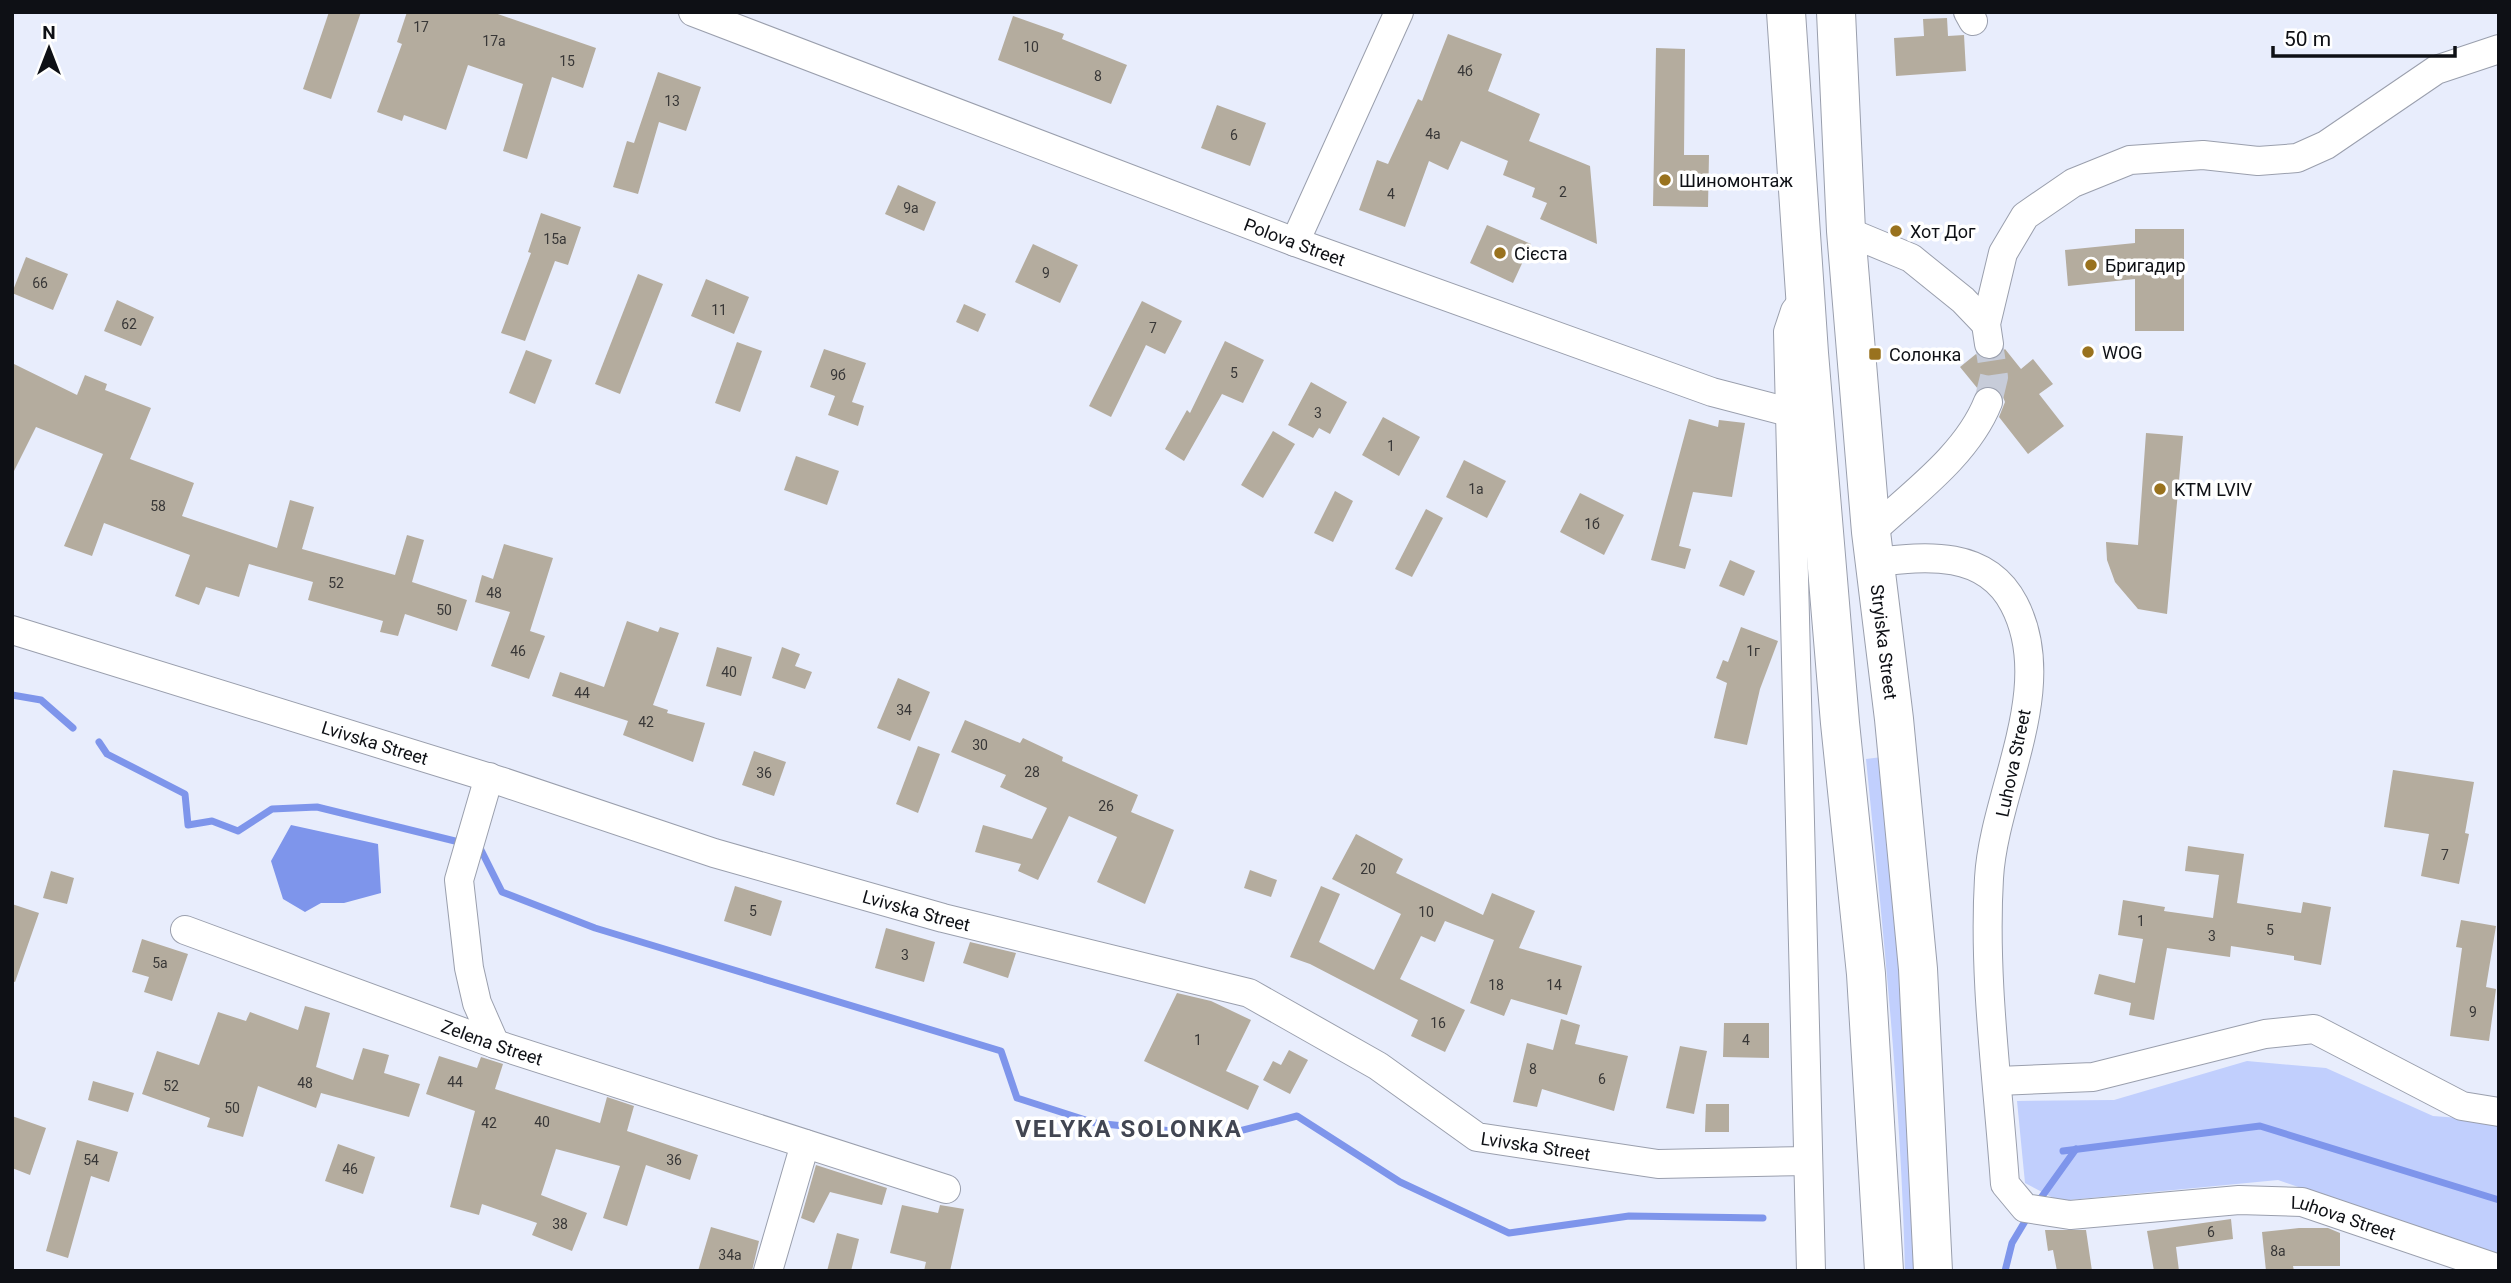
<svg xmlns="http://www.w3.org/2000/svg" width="2511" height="1283" viewBox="0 0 2511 1283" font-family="Roboto,sans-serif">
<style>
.green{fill:#c1cffd}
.water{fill:#7e95eb}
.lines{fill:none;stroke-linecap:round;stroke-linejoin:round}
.stream{stroke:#7e95eb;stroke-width:7}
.building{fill:#b4ac9e}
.minor-tunnel{stroke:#c7ccd9;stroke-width:28;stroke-dasharray:28 14;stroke-linecap:butt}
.minor-casing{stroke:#9a9fad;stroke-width:30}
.highway-casing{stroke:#9a9fad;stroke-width:40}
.minor{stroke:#fff;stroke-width:28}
.highway{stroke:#fff;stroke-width:38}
.poi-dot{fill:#99721e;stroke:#fff;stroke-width:2.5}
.labels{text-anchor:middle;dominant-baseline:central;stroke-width:7;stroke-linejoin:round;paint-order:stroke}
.number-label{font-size:14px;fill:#383737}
.poi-label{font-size:18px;fill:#0e1015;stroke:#fff;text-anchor:start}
.street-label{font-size:18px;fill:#0e1015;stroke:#fff}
.district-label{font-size:24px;font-weight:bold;letter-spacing:2px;fill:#424652;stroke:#fff}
</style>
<rect width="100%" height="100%" fill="#e8edfc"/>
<!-- green -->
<g class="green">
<path d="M 1882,757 L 1901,969 L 1919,1271 L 1905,1271 C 1901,1100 1883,929 1866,759 Z"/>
<path d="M 2247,1061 L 2326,1068 L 2433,1116 L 2499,1121 L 2499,1256 L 2278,1180 L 2059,1201 L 2025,1183 L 2017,1101 L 2114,1100 Z"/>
</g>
<!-- water -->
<path class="water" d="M 291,825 L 378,844 L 381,893 L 344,903 L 321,903 L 305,912 L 283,899 L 271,861 Z"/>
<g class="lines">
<!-- stream -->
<g class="stream">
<path d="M 12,695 L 41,700 L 73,728"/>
<path d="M 99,742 L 107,754 L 185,794 L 188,825 L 212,821 L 238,831 L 272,809 L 317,807 L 459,842"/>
<path d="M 480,848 L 502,892 L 595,928 L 1001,1051 L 1017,1098 L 1095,1123 L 1220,1136 L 1297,1116 L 1400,1182 L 1509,1233 L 1629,1216 L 1763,1218"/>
<path d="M 2063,1151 L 2260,1126 L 2499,1200"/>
<path d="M 2038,1202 L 2076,1149"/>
<path d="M 2005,1271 L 2012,1243 L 2027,1218"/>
</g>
</g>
<!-- building -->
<g class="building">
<path d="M 329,12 L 361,12 L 331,99 L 303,89 Z"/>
<path d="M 407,12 L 492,12 L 596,48 L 583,88 L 552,77 L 527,159 L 503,151 L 523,84 L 468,65 L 446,130 L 404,115 L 402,121 L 377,112 L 402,44 L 397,42 Z"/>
<path d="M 1013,16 L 1064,34 L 1062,39 L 1127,65 L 1111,104 L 998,60 Z"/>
<path d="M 1947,18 L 1948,36 L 1964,35 L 1966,71 L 1896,76 L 1894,38 L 1924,36 L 1923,19 Z"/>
<path d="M 1448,34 L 1502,54 L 1488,91 L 1540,114 L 1529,141 L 1590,166 L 1597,244 L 1540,219 L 1547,203 L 1532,197 L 1535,188 L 1503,175 L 1508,161 L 1461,141 L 1448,170 L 1429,161 L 1405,227 L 1359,210 L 1377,160 L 1388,164 L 1418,99 L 1422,101 Z"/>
<path d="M 1656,48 L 1685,49 L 1684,155 L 1709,155 L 1708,207 L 1653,206 Z"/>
<path d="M 658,72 L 701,87 L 686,131 L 659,122 L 638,194 L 613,187 L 627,141 L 634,143 Z"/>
<path d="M 1217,105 L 1266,123 L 1250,166 L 1201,148 Z"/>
<path d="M 898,185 L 936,202 L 924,231 L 885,214 Z"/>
<path d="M 541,213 L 581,227 L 568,265 L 555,261 L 525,341 L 501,333 L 531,253 L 528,252 Z"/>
<path d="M 1487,225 L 1531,244 L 1513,283 L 1470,263 Z"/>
<path d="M 2135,229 L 2184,229 L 2184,331 L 2135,331 L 2135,279 L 2068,286 L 2065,250 L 2135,243 Z"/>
<path d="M 1033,244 L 1078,265 L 1060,303 L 1015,282 Z"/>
<path d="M 26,257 L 68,274 L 53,310 L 12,293 Z"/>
<path d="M 638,274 L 663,284 L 620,394 L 595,384 Z"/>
<path d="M 706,279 L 749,297 L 734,334 L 691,316 Z"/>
<path d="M 117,300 L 154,317 L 141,346 L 104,331 Z"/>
<path d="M 1142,301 L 1182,321 L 1165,354 L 1146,345 L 1111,417 L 1089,406 Z"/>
<path d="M 964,304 L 986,314 L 978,332 L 956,322 Z"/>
<path d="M 1225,341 L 1264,360 L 1243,403 L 1222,394 L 1184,461 L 1165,449 L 1187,410 L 1190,413 Z"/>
<path d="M 737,342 L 762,351 L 740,412 L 715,403 Z"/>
<path d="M 824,349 L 866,363 L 852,402 L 864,406 L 858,426 L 828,415 L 835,396 L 810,387 Z"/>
<path d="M 2005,349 L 2021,369 L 2033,359 L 2053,384 L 2039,394 L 2064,426 L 2028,454 L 1999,417 L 2005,402 L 2001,392 L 1988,385 L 1978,389 L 1960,367 L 1976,354 L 1984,360 L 1992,360 Z"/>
<path d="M 526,350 L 552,360 L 535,404 L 509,393 Z"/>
<path d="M 12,363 L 77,395 L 85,375 L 107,384 L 105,390 L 151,408 L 130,459 L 194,483 L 182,516 L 277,548 L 290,500 L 314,507 L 302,549 L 395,575 L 407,535 L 424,540 L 412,582 L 467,600 L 457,631 L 405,614 L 398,636 L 380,632 L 383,621 L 308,600 L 313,582 L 249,564 L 239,597 L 206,587 L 199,605 L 175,596 L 190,555 L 104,523 L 92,556 L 64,546 L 103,454 L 36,427 L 12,475 Z"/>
<path d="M 1311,382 L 1347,402 L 1330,434 L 1319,428 L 1313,438 L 1288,425 Z"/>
<path d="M 1383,417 L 1420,437 L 1399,476 L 1362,455 Z"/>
<path d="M 1689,419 L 1718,427 L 1719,420 L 1745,423 L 1732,497 L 1693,492 L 1679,546 L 1691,549 L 1685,569 L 1651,560 Z"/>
<path d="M 1273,431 L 1295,444 L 1263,498 L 1241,485 Z"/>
<path d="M 2146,433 L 2183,436 L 2167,614 L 2138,609 L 2115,582 L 2107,560 L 2106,542 L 2138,545 Z"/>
<path d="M 796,456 L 839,471 L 827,505 L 784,490 Z"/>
<path d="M 1464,460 L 1506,481 L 1487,518 L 1446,497 Z"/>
<path d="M 1335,491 L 1353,501 L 1333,542 L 1314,533 Z"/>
<path d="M 1580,493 L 1624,515 L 1604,555 L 1560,532 Z"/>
<path d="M 1426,509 L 1443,518 L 1412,577 L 1395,569 Z"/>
<path d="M 504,544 L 553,558 L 530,631 L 545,636 L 529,679 L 491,666 L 510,612 L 475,602 L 482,575 L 493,579 Z"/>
<path d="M 1730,560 L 1755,571 L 1744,596 L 1719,586 Z"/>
<path d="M 627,621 L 658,632 L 660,627 L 679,633 L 653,705 L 668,710 L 667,713 L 705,723 L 693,762 L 623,735 L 628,721 L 552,696 L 560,672 L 604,687 Z"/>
<path d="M 1741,627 L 1778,641 L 1760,689 L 1747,745 L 1714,738 L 1727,683 L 1716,678 L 1723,660 L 1728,662 Z"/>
<path d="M 717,647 L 752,657 L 741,696 L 706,686 Z"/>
<path d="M 782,647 L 800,654 L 795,666 L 812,672 L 805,689 L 772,678 Z"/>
<path d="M 898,678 L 930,692 L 910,741 L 877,728 Z"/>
<path d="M 965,720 L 1020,743 L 1023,738 L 1063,757 L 1062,761 L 1138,795 L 1131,812 L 1174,830 L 1145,904 L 1097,882 L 1117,837 L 1069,816 L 1038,880 L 1018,871 L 1021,864 L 975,852 L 983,825 L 1032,839 L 1047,808 L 1000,787 L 1006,775 L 951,752 Z"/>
<path d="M 918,746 L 940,754 L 918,813 L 896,804 Z"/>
<path d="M 754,751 L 786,762 L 774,796 L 742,785 Z"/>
<path d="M 2393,770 L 2474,782 L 2465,833 L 2469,834 L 2459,884 L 2421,876 L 2429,834 L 2384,827 Z"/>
<path d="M 1356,834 L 1403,859 L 1396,873 L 1483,915 L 1492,893 L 1535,911 L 1519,948 L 1582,966 L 1567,1015 L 1511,999 L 1504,1016 L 1470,1003 L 1494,940 L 1445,921 L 1435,942 L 1421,936 L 1400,979 L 1465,1010 L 1445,1052 L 1411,1036 L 1418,1020 L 1310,964 L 1290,957 L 1321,886 L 1340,894 L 1319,942 L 1374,970 L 1401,914 L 1332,879 Z"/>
<path d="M 2188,846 L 2244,854 L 2237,903 L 2301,913 L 2303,902 L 2331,907 L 2321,965 L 2294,960 L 2294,956 L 2231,946 L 2230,957 L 2167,948 L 2154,1020 L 2129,1015 L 2131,1003 L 2094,994 L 2099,974 L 2135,983 L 2143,939 L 2118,935 L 2123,900 L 2165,907 L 2164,911 L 2213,918 L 2219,875 L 2185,871 Z"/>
<path d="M 1250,870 L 1277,880 L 1271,897 L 1244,888 Z"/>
<path d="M 51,871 L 74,878 L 67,904 L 43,898 Z"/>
<path d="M 735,886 L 782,901 L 771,936 L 724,921 Z"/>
<path d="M 12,904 L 39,913 L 15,982 L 12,981 Z"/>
<path d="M 2461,920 L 2496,926 L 2486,987 L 2496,989 L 2489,1041 L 2450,1036 L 2462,948 L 2456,947 Z"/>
<path d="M 886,928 L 935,942 L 924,982 L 875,968 Z"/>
<path d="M 142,939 L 188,954 L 172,1001 L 144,992 L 149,977 L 132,972 Z"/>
<path d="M 970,942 L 1016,953 L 1008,978 L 963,963 Z"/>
<path d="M 1177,993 L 1211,1001 L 1251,1020 L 1226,1071 L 1259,1086 L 1248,1110 L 1144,1061 Z"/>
<path d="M 305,1006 L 330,1013 L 316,1067 L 353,1080 L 363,1048 L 389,1055 L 384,1073 L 420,1084 L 409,1117 L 321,1093 L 316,1108 L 258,1086 L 243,1137 L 207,1127 L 210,1118 L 142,1094 L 157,1051 L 199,1065 L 218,1012 L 246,1021 L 250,1012 L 298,1030 Z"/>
<path d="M 1561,1019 L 1580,1025 L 1575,1044 L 1628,1056 L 1614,1111 L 1542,1089 L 1537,1107 L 1513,1102 L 1527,1043 L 1553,1050 Z"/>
<path d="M 1724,1023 L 1769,1023 L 1769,1058 L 1723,1057 Z"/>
<path d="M 1680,1046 L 1707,1051 L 1694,1114 L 1666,1108 Z"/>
<path d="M 1289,1050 L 1308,1060 L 1290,1094 L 1263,1080 L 1273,1061 L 1281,1065 Z"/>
<path d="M 439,1056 L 477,1068 L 481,1057 L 503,1064 L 495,1089 L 600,1123 L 607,1097 L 634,1106 L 627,1131 L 698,1155 L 690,1180 L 646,1165 L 627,1226 L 603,1218 L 620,1166 L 556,1149 L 541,1195 L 587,1213 L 572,1251 L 532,1235 L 537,1223 L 482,1204 L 479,1215 L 450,1207 L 475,1111 L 426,1094 Z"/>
<path d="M 93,1081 L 134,1093 L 128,1112 L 88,1100 Z"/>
<path d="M 1706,1104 L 1729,1104 L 1729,1132 L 1705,1132 Z"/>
<path d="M 12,1116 L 46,1128 L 30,1175 L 12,1168 Z"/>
<path d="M 77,1140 L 118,1152 L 109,1182 L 91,1176 L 68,1258 L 46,1251 Z"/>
<path d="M 338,1144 L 375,1157 L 363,1194 L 325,1181 Z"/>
<path d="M 816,1165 L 887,1188 L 882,1205 L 830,1192 L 814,1223 L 801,1218 Z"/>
<path d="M 902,1205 L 938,1213 L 940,1205 L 964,1209 L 950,1271 L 924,1271 L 926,1262 L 890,1253 Z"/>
<path d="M 2231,1219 L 2233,1239 L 2176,1247 L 2179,1271 L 2154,1271 L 2147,1231 Z"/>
<path d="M 711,1227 L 759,1241 L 752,1271 L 698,1271 Z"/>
<path d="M 2299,1228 L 2328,1228 L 2340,1233 L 2340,1266 L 2293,1266 L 2294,1271 L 2266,1271 L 2262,1232 Z"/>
<path d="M 2045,1230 L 2086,1230 L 2092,1271 L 2057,1271 L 2053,1250 L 2048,1251 Z"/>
<path d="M 837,1233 L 859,1239 L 851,1271 L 827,1271 Z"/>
</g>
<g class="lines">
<!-- minor-tunnel -->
<path class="minor-tunnel" d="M 1988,402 L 1994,377 L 1989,344"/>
<defs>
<g id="minor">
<path id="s1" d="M 693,12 L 1295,242 L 1712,392 L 1789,412"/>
<path d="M 1968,12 L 1973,21"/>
<path d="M 1846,231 L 1911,258 L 1963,300 L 1986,324"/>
<path d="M 1295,242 L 1399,12"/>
<path d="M 1803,301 L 1795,311 L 1788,332 L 1811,1271"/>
<path d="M 1989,344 L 1986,324 L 2003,253 L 2025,216 L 2073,183 L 2130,160 L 2203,155 L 2258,161 L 2297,158 L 2326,145 L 2436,70 L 2499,49"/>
<path d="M 1871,532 C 1912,494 1967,455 1988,402"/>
<path id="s2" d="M 1875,562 C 1927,556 1986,550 2014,604 C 2058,688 1994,792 1989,878 C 1983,980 1998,1082 2005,1184 L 2025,1208 L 2070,1215 L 2239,1200 L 2302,1202 L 2499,1269"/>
<path id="s3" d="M 12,630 L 500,781 L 714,853 L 943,918 L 1249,993 L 1378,1066 L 1477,1137 L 1658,1164 L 1808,1161"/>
<path d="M 489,777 L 459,880 L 469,968 L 477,1003 L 495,1044"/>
<path id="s4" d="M 185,930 L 495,1044 L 946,1189"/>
<path d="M 1998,1081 L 2093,1077 L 2265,1034 L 2314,1029 L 2462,1106 L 2499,1112"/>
<path d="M 768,1271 L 805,1144"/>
</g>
<g id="highway">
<path d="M 1786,12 L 1809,353 L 1840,723 L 1866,974 L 1884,1271"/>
<path id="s5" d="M 1836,12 L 1846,231 L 1871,532 L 1894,719 L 1918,969 L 1933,1271"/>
</g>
</defs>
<!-- minor casing -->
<use href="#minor" class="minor-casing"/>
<!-- highway casing -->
<use href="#highway" class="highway-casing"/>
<!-- minor -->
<use href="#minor" class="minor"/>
<!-- highway -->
<use href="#highway" class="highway"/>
</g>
<!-- markers -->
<g class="poi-dot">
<circle cx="1665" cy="180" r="7"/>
<circle cx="1896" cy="231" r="7"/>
<circle cx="1500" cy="253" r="7"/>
<circle cx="2091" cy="265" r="7"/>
<circle cx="2088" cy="352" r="7"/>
<rect x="1868" y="347" width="14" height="14" rx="3.5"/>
<circle cx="2160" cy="489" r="7"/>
</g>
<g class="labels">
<!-- number labels -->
<g class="number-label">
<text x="421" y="27">17</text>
<text x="494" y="41">17а</text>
<text x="1031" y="47">10</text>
<text x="567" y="61">15</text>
<text x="1465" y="71">4б</text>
<text x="1098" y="76">8</text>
<text x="672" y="101">13</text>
<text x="1433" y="134">4а</text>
<text x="1234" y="135">6</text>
<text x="1563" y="192">2</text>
<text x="1391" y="194">4</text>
<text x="911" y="208">9а</text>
<text x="555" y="239">15а</text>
<text x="1046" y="273">9</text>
<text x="40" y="283">66</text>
<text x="719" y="310">11</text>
<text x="129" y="324">62</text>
<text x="1153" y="328">7</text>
<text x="1234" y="373">5</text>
<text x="838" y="375">9б</text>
<text x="1318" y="413">3</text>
<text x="1391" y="446">1</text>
<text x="1476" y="489">1а</text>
<text x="158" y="506">58</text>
<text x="1592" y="524">1б</text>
<text x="336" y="583">52</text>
<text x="494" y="593">48</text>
<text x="444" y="610">50</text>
<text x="518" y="651">46</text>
<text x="1753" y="651">1г</text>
<text x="729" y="672">40</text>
<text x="582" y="693">44</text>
<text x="904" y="710">34</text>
<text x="646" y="722">42</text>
<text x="980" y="745">30</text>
<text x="1032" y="772">28</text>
<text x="764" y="773">36</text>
<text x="1106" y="806">26</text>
<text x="2445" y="855">7</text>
<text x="1368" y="869">20</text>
<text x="753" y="911">5</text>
<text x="1426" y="912">10</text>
<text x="2141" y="921">1</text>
<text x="2270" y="930">5</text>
<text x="2212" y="936">3</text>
<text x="905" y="955">3</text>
<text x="160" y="963">5а</text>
<text x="1496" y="985">18</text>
<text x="1554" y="985">14</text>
<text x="2473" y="1012">9</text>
<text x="1438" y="1023">16</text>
<text x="1198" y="1040">1</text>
<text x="1746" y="1040">4</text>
<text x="1533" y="1069">8</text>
<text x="1602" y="1079">6</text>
<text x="455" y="1082">44</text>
<text x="305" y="1083">48</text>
<text x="171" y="1086">52</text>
<text x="232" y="1108">50</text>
<text x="542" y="1122">40</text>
<text x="489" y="1123">42</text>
<text x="91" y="1160">54</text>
<text x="674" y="1160">36</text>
<text x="350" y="1169">46</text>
<text x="560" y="1224">38</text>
<text x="2211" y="1232">6</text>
<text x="2278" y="1251">8а</text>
<text x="730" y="1255">34а</text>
</g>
<!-- poi labels -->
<g class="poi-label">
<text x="1679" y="180">Шиномонтаж</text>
<text x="1910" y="231">Хот Дог</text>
<text x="1514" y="253">Сієста</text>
<text x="2105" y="265">Бригадир</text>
<text x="2102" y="352">WOG</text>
<text x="1889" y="354">Солонка</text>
<text x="2174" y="489">KTM LVIV</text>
</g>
<!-- street labels -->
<g class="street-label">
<text stroke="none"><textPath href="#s1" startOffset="644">Polova Street</textPath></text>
<text stroke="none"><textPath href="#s5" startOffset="632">Stryiska Street</textPath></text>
<text stroke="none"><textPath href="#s3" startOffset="380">Lvivska Street</textPath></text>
<text transform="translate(2013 763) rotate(-78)">Luhova Street</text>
<text stroke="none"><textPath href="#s3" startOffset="947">Lvivska Street</textPath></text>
<text stroke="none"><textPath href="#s4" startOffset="327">Zelena Street</textPath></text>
<text stroke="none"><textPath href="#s3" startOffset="1619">Lvivska Street</textPath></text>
<text stroke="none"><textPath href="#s2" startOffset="1097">Luhova Street</textPath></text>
</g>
<!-- district labels -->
<g class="district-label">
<text x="1129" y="1129">VELYKA SOLONKA</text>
</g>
</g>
<!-- border -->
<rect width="2511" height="1283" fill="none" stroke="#0e1015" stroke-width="28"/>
<!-- north arrow -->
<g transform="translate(49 49)" stroke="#ffffff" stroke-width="5" paint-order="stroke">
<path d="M0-5L12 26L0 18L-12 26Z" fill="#0e1015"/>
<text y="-10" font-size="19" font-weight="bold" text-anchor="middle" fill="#0e1015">N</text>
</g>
<!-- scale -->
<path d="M2273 46v10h182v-10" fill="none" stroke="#0e1015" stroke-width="3.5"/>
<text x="2284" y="46" font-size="21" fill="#0e1015" stroke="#ffffff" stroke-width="5" paint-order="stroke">50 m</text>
</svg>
